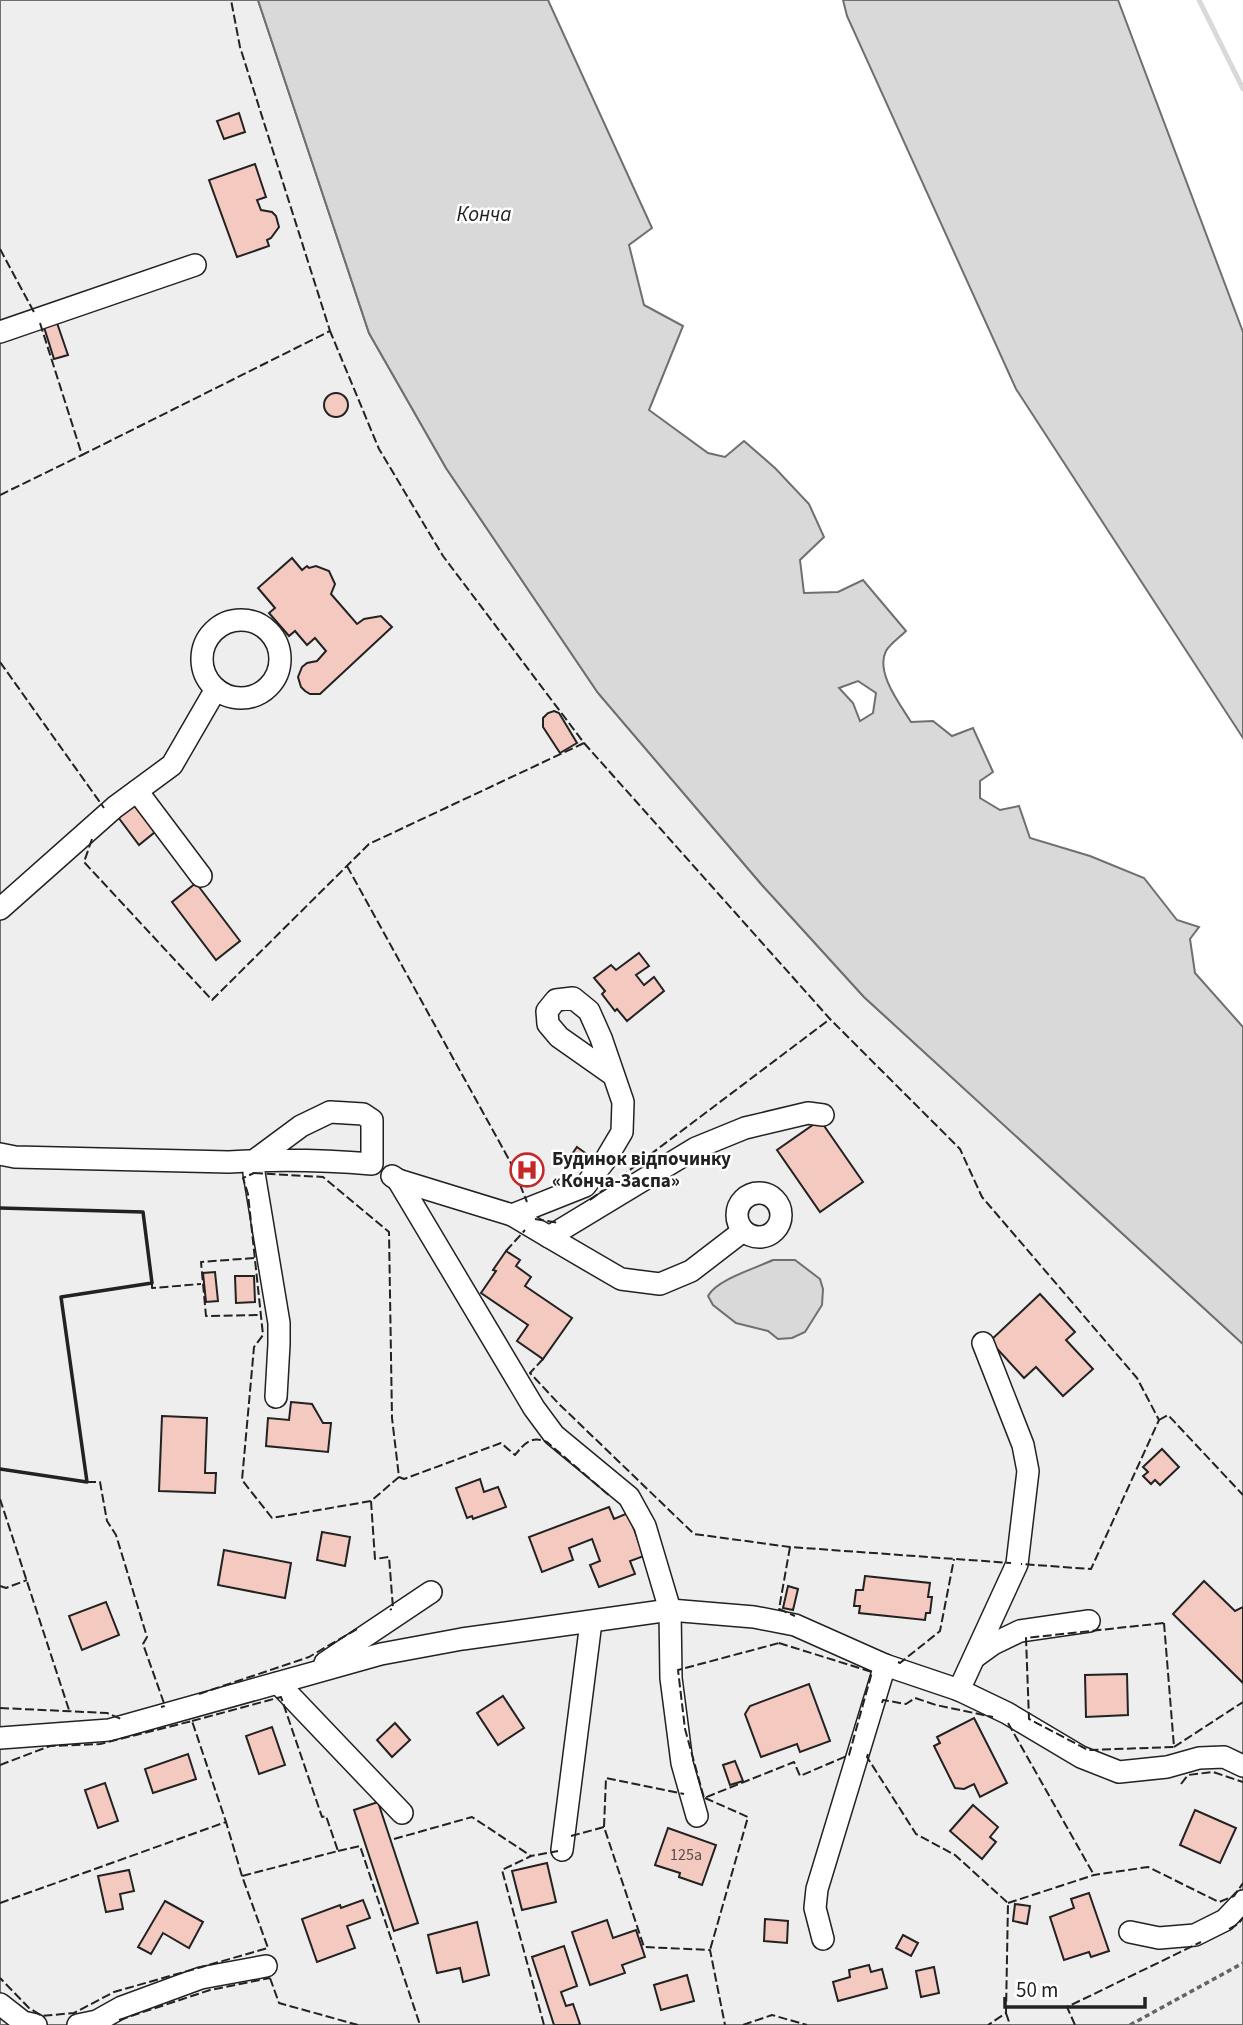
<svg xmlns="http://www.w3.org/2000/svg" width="1243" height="2025" viewBox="0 0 1243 2025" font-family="'Source Sans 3',sans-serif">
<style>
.green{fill:#eee;stroke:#6f6f6f;stroke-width:2}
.water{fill:#d9d9d9;stroke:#6f6f6f;stroke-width:2;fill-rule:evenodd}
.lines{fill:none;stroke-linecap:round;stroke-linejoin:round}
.stream{stroke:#d9d9d9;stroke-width:5}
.building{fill:#f3c9c0;stroke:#222;stroke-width:2}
.minor-casing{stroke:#222;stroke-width:24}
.path{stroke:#646464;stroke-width:3.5;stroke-dasharray:5 3.5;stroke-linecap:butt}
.minor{stroke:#fff;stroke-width:21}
.fence{stroke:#222;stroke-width:2;stroke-dasharray:9 3.5;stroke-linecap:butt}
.wall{stroke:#222;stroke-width:3.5}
.labels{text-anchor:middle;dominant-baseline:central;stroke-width:5;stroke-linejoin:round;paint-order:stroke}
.number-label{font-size:16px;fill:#564c4a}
.poi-label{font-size:19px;font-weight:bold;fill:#222;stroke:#fff;text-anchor:start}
.water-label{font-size:21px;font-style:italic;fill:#222;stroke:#fff}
</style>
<rect width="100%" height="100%" fill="#fff"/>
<!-- green -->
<path class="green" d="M 0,0 L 258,0 L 369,333 L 446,468 L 598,693 L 762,885 L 864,997 L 1243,1344 L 1243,2025 L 0,2025 Z"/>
<!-- water -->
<g class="water">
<path d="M 258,0 L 548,0 L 652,228 L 629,245 L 644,305 L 683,326 L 649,410 L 708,453 L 725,457 L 744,441 L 775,468 L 809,504 L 824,537 L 800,560 L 804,593 L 838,592 L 863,580 L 906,631 C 900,637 890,644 886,651 C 875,672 900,704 911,722 L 933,721 L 952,736 L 973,728 L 993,772 L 980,781 L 980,798 L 1000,810 L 1019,806 L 1030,838 L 1090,856 L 1144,878 L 1177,920 L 1199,927 L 1190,939 L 1195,973 L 1243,1027 L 1243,1344 L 864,997 L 762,885 L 598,693 L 446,468 L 369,333 ZM 858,681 L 876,693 L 873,713 L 860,721 L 853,703 L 839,688 Z"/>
<path d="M 843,0 L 1118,0 L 1243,332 L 1243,738 L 1016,389 L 847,16 Z"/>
<path d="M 773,1260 L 795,1260 L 820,1279 L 823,1289 L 822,1305 L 805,1332 L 792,1338 L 778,1339 L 768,1331 L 736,1323 L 713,1305 L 708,1296 C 716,1280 756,1268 773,1260 Z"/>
</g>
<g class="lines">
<!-- stream -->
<path class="stream" d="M 1199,0 L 1243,89"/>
</g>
<!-- building -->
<g class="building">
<path d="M 239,113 L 245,132 L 224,139 L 217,121 Z"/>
<path d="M 255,164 L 266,197 L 257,200 L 261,210 L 272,212 L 276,216 L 279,227 L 271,238 L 267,240 L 269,246 L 237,257 L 209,180 Z"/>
<path d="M 56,320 L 68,355 L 54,359 L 43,324 Z"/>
<circle cx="336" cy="405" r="12"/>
<path d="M 292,558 L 302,570 L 307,566 L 309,568 L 316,566 L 329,571 L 335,584 L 331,594 L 357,624 L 364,619 L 381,616 L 392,627 L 320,694 L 310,694 L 305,691 L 301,687 L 298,677 L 302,667 L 307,663 L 317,661 L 326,651 L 315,638 L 307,645 L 295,631 L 289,636 L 269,613 L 275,608 L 258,588 Z"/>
<path d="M 554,711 L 559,713 L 577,743 L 560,753 L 543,727 L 543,718 L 548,713 Z"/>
<path d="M 133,804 L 155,832 L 139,845 L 118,817 Z"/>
<path d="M 196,883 L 240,941 L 216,960 L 172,902 Z"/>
<path d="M 639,953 L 649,966 L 636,975 L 644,985 L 654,977 L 664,991 L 627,1021 L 617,1009 L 615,1011 L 602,994 L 605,991 L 594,978 L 611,965 L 616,970 Z"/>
<path d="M 820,1120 L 863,1182 L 820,1212 L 777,1150 Z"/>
<path d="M 577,1147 L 595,1160 L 589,1169 L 570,1157 Z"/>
<path d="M 506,1251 L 520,1260 L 516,1266 L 531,1277 L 525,1286 L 572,1318 L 543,1359 L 517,1341 L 528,1325 L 481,1293 L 496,1271 L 493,1270 Z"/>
<path d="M 215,1272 L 218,1301 L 206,1302 L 203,1273 Z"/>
<path d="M 235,1276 L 254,1276 L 255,1302 L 236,1303 Z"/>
<path d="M 1040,1294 L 1075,1332 L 1066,1340 L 1093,1369 L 1063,1396 L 1036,1367 L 1024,1378 L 990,1341 Z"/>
<path d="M 291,1402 L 312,1404 L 323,1423 L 331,1423 L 328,1452 L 266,1446 L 268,1418 L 289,1420 Z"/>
<path d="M 162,1416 L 207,1418 L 205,1473 L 216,1473 L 215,1493 L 159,1491 Z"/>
<path d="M 1162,1449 L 1179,1467 L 1160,1485 L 1155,1480 L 1151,1484 L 1143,1476 L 1148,1472 L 1143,1467 Z"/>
<path d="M 480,1479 L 484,1492 L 498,1487 L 506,1507 L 473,1519 L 472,1516 L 467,1518 L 456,1488 Z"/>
<path d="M 609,1507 L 614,1519 L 628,1513 L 644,1556 L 630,1561 L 635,1574 L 599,1587 L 590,1565 L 600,1561 L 592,1539 L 569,1548 L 573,1560 L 542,1572 L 529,1537 Z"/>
<path d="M 322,1532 L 350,1537 L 345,1566 L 317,1560 Z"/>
<path d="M 224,1550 L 291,1563 L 285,1598 L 218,1585 Z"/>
<path d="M 865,1576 L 930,1583 L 928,1597 L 932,1597 L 930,1613 L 926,1613 L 925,1620 L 859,1613 L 860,1606 L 854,1606 L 856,1590 L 863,1590 Z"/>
<path d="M 1204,1581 L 1235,1611 L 1243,1607 L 1243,1683 L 1173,1614 Z"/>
<path d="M 788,1586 L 798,1589 L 793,1610 L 783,1608 Z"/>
<path d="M 106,1602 L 119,1635 L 82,1650 L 69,1616 Z"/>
<path d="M 1127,1674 L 1128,1715 L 1086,1717 L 1085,1675 Z"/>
<path d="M 809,1684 L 830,1741 L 800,1752 L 797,1744 L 761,1757 L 745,1714 L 750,1706 Z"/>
<path d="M 503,1696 L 524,1728 L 498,1745 L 477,1713 Z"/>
<path d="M 974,1718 L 1007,1783 L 980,1797 L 974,1784 L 964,1789 L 955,1788 L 934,1746 L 940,1743 L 937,1737 Z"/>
<path d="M 395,1723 L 410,1740 L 392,1757 L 377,1740 Z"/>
<path d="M 272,1727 L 285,1765 L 259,1774 L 246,1736 Z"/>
<path d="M 188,1754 L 196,1779 L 153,1793 L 145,1769 Z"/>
<path d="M 735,1761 L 743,1781 L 730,1785 L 723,1765 Z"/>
<path d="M 105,1783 L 118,1821 L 98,1828 L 85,1790 Z"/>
<path d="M 378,1802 L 418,1923 L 394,1931 L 354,1810 Z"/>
<path d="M 973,1805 L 998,1827 L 990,1837 L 996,1842 L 982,1859 L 950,1831 Z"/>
<path d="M 1195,1810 L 1236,1828 L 1220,1863 L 1180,1845 Z"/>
<path d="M 668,1828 L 716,1845 L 702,1885 L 679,1877 L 680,1873 L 655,1865 Z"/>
<path d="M 547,1863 L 556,1902 L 522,1910 L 512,1871 Z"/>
<path d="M 129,1870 L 134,1891 L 120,1894 L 123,1909 L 106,1912 L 98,1876 Z"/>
<path d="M 1089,1893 L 1109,1951 L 1091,1957 L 1089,1952 L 1064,1960 L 1050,1917 L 1074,1908 L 1071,1899 Z"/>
<path d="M 363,1900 L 370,1918 L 347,1926 L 355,1948 L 317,1962 L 302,1919 L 340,1905 L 341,1908 Z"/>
<path d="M 165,1901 L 203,1922 L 189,1948 L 163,1933 L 151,1954 L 138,1947 Z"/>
<path d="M 1015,1904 L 1030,1906 L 1027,1924 L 1013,1921 Z"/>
<path d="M 765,1919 L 788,1921 L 787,1943 L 764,1941 Z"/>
<path d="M 607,1920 L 613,1938 L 636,1930 L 645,1957 L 622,1965 L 625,1973 L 590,1985 L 572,1932 Z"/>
<path d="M 477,1922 L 489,1975 L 463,1982 L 460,1968 L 437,1973 L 428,1935 Z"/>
<path d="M 903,1935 L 918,1943 L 911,1956 L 896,1948 Z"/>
<path d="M 564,1946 L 577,1986 L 561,1992 L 566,2006 L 573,2004 L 580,2024 L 578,2025 L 554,2025 L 532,1957 Z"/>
<path d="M 869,1965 L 871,1972 L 882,1969 L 887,1988 L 838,2001 L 833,1982 L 850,1977 L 849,1970 Z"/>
<path d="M 934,1967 L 939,1993 L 921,1997 L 916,1971 Z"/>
<path d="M 687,1975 L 694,2001 L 661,2010 L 654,1985 Z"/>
</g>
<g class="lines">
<defs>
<g id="minor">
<path d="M 0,332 L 195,265"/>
<circle cx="241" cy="659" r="39"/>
<path d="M 137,791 L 201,876"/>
<path d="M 0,909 L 115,807 L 172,765 L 216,689"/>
<path d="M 0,1154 L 15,1157 L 229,1162 C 277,1159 325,1160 372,1164 L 372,1120 L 363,1114 L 330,1112 L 301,1126 L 255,1160 L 254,1173 L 279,1323 L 279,1344 L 276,1397"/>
<path d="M 392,1176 L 398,1180 L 512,1215 L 549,1237 L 696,1148 L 745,1128 L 808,1113 L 823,1115"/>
<path d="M 398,1180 L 534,1408 L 554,1435 L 629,1497 L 645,1526 L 670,1610 L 671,1678 L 682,1763 L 697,1816"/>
<circle cx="759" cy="1215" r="22"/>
<path d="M 512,1215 L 585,1186 L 606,1159 L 622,1132 L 623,1102 L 601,1038 L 589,1011 L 573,998 L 556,1000 L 547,1011 L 548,1024 L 559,1037 L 613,1075"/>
<path d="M 549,1237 L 621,1279 L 660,1284 L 691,1271 L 743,1231"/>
<path d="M 975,1657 L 993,1644 L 1020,1631 L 1089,1621"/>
<path d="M 325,1663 L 431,1592"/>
<path d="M 278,1683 L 402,1813"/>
<path d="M 959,1690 L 1017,1564 L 1028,1471 L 1023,1445 L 983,1343"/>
<path d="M 0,1738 L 109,1730 L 381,1654 L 462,1639 L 670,1610 L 754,1617 L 795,1625 L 885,1665 L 959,1690 L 1007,1713 L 1081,1757 L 1119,1772 L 1167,1767 L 1199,1758 L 1224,1757 L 1243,1766"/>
<path d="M 562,1850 L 591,1622"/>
<path d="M 1130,1932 L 1159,1938 L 1195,1935 L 1225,1920 L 1243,1901"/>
<path d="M 823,1939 L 815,1908 L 817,1889 L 885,1665"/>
<path d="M 0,2004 L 23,2022 L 36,2025"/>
<path d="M 78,2025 L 97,2021 L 122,2007 L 201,1978 L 266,1966"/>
</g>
</defs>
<!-- minor casing -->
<use href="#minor" class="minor-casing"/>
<!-- path -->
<path class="path" d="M 1130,2025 L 1243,1963"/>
<!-- minor -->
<use href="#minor" class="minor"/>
<!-- fence -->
<g class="fence">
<path d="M 0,249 L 35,314"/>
<path d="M 40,323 L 82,455 L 330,331 L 240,47 L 231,0"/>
<path d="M 0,495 L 82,455"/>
<path d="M 0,662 L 104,808"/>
<path d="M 584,743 L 830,1019 L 960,1149 L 982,1197 L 1137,1378 L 1159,1420 L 1091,1569 L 1021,1564"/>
<path d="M 92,839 L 84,862 L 212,1000 L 369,844 L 584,743 L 443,556 L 379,449 L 330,331"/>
<path d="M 347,866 L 512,1165 L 527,1202"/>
<path d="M 254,1173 L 323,1177 L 389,1232 L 392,1418 L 399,1477 L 371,1501 L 272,1518 L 242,1480 L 254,1347 L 263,1335 L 248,1194 L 243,1178 Z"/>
<path d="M 590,1200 L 830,1019"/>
<path d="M 535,1219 L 559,1223"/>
<path d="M 506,1251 L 525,1230"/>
<path d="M 254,1258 L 201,1262 L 206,1316 L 260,1315"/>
<path d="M 152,1283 L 152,1288 L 201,1284"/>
<path d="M 543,1359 L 530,1373 L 559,1404 L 694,1534 L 790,1547 L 1011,1563"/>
<path d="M 1159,1420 L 1168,1415 L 1243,1495"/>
<path d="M 399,1477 L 404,1479 L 501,1443 L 515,1455 C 524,1444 531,1435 547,1442 L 611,1497"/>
<path d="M 87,1482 L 100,1482 L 107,1521 L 116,1535 L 147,1637 L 143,1644 L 165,1706 L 161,1707"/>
<path d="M 0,1499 L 69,1710"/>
<path d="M 371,1501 L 375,1559 L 389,1557 L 393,1608 L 390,1610"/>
<path d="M 790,1547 L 779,1609 L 795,1616"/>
<path d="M 0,1586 L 6,1588 L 27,1580"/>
<path d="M 1164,1623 L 1174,1747 L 1088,1750 L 1029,1719 L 1026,1638 Z"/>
<path d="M 779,1643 L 872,1672 L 849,1755 L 800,1776 L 794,1762 L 704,1798 L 685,1729 L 678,1670 Z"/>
<path d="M 898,1662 L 900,1663 L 940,1631 L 954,1559"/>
<path d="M 199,1694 L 309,1657 L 357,1629"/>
<path d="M 882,1703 L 883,1700 L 906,1704 L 915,1698 L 936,1705 L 993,1717"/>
<path d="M 0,1708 L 107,1713 L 121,1719"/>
<path d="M 192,1721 L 281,1697 L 322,1817 L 326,1816 L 338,1851 L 242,1876"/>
<path d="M 1008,1723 L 1094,1875"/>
<path d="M 1174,1747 L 1243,1702"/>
<path d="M 868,1754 L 867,1757 L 916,1834 L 955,1855 L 1008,1903 L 1006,2013 L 988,2025"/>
<path d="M 0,1765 L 50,1746 L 100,1744 L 192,1721 L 226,1822"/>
<path d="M 1181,1784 L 1188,1775 L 1213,1772 L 1243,1782"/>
<path d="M 705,1798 L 748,1817 L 710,1950"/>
<path d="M 604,1827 L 606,1778 L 684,1794"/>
<path d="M 571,1836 L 604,1827 L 644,1947 L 710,1950 L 725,2025"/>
<path d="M 394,1839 L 472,1817 L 531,1856"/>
<path d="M 338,1851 L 360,1846 L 420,2025"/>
<path d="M 0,1903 L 226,1822 L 242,1876 L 268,1948 L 114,1992 L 74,2013 L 42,2016 L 29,2008 L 0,1978"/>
<path d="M 1008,1903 L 1094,1875 L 1148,1867 L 1219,1902 L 1234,1896 L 1243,1883"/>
<path d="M 1229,1929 L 1238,1924 L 1243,1918"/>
<path d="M 270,1978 L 279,2003 L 358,2025"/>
<path d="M 1006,2013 L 1010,2025"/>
<path d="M 119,2020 L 210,1990 L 270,1978"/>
<path d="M 544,2025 L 502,1870 L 531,1856 L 558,1851"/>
<path d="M 743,2025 L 772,2015 L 807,2025"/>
<path d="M 1075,2025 L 1067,2007 L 1201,1942"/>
</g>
<!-- wall -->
<path class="wall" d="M 0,1208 L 143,1212 L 152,1283 L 61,1297 L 87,1482 L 0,1469"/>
</g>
<!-- icons -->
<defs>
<symbol id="hospital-ring" viewBox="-11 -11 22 22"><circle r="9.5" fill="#fff" stroke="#c62828" stroke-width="1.5"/><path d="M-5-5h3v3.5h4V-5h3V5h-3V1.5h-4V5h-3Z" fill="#c62828"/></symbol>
</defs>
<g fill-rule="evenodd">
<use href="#hospital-ring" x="508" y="1151" width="38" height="38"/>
</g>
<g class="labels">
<!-- number labels -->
<g class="number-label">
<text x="686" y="1855">125а</text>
</g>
<!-- poi labels -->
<g class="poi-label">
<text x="552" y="1159">Будинок відпочинку<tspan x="552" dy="22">«Конча-Заспа»</tspan></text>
</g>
<!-- water labels -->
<g class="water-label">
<text x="484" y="214">Конча</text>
</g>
</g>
<!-- scale -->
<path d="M1005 1997v10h140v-10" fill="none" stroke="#222222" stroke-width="3.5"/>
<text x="1016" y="1997" font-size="21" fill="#222222" stroke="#ffffff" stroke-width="5" paint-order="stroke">50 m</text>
</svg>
